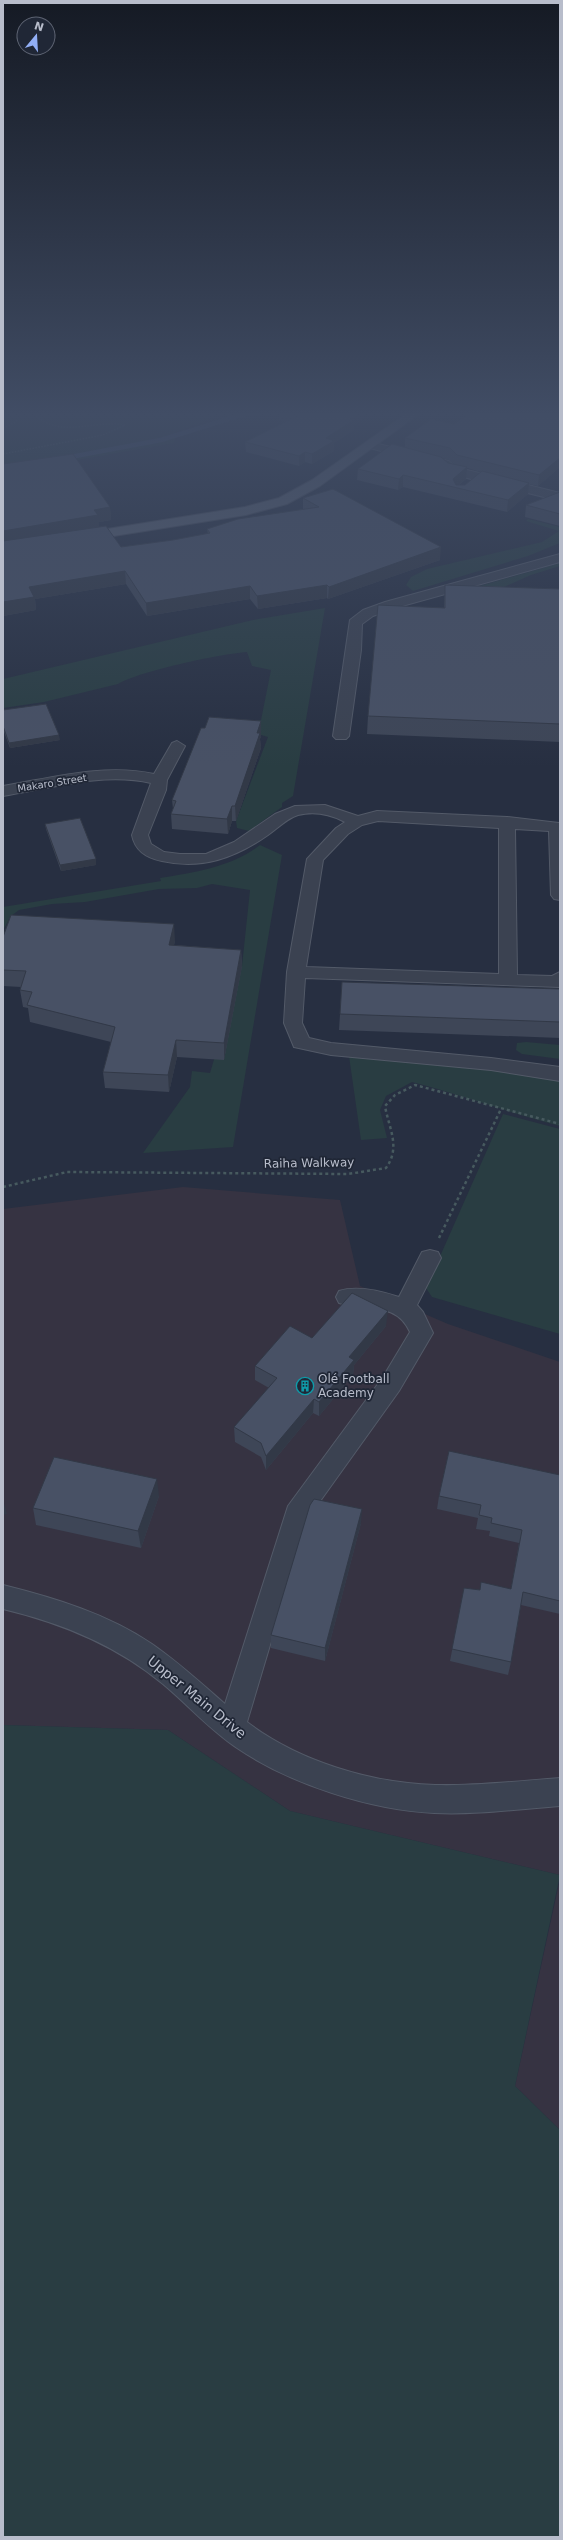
<svg xmlns="http://www.w3.org/2000/svg" width="563" height="2540" viewBox="0 0 563 2540" font-family="'DejaVu Sans',sans-serif">
<style>
.medical{fill:#363342}
.green{fill:#293d42}
.lines{fill:none;stroke-linecap:round;stroke-linejoin:round}
.stream{stroke:#3d4b69;stroke-width:4.5}
.minor-casing{stroke:#535a68;stroke-width:2}
.major-casing{stroke:#454b5a;stroke-width:2}
.path-far1{stroke:#475a5f;stroke-width:1.5;stroke-dasharray:1.5 1.5;stroke-linecap:butt}
.path{stroke:#475a5f;stroke-width:2.5;stroke-dasharray:3 3;stroke-linecap:butt}
.minor{fill:#3b4251;fill-rule:evenodd}
.major{fill:#596171;fill-rule:evenodd}
.wall{fill:#3e4657;fill-rule:evenodd}
.shaded-wall{fill:#323947}
.building{fill:#485165;stroke:#323947}
.labels{text-anchor:middle;dominant-baseline:central;stroke-width:3.5;stroke-linejoin:round;paint-order:stroke}
.far-street-label{font-size:10px;fill:#b8bdcb;stroke:#202736}
.street-label{font-size:12px;fill:#b8bdcb;stroke:#202736}
.poi-label{font-size:12px;fill:#b8bdcb;stroke:#202736;text-anchor:start}
.near-street-label{font-size:14px;fill:#b8bdcb;stroke:#202736}
</style>
<rect width="100%" height="100%" fill="#272f41"/>
<!-- medical -->
<g class="medical">
<path d="M 183,1187 L 340,1200 L 360,1286 L 448,1324 L 560,1362 L 560,1875 L 290,1811 L 168,1730 L 3,1725 L 3,1209 Z"/>
<path d="M 560,1879 L 560,2130 L 515,2086 Z"/>
</g>
<!-- green -->
<g class="green">
<path d="M 3,411 L 230,411 L 176,432 L 174,443 L 3,473 Z"/>
<path d="M 528,519 L 560,527 L 560,543 L 528,556 L 413,591 L 406,585 L 411,577 L 427,569 L 542,542 L 559,531 L 526,521 Z"/>
<path d="M 560,563 L 560,566 L 531,575 L 504,587 L 473,588 Z"/>
<path d="M 325,608 L 293,796 L 282,803 L 282,807 L 249,831 L 237,828 L 236,821 L 268,737 L 225,725 L 261,720 L 271,670 L 252,666 L 247,652 C 220,654 140,671 118,684 L 44,702 L 3,708 L 3,679 L 253,620 Z"/>
<path d="M 260,845 L 282,855 L 233,1147 L 143,1153 L 190,1087 L 192,1071 L 210,1073 L 242,966 L 250,890 L 212,884 L 197,888 L 159,889 L 85,902 L 52,904 L 19,910 L 11,916 L 3,930 L 3,907 L 161,881 L 160,878 C 196,872 231,867 260,845 Z"/>
<path d="M 526,1042 L 560,1045 L 560,1059 L 522,1054 L 516,1050 L 517,1043 Z"/>
<path d="M 349,1056 L 469,1065 L 560,1081 L 560,1126 C 510,1113 462,1095 412,1082 L 386,1096 L 380,1110 L 387,1138 L 361,1140 Z"/>
<path d="M 503,1114 L 560,1129 L 560,1334 L 432,1297 L 426,1288 Z"/>
<path d="M 3,1725 L 168,1730 L 290,1811 L 560,1875 L 515,2086 L 560,2130 L 560,2537 L 3,2537 Z"/>
</g>
<g class="lines">
<!-- stream -->
<path class="stream" d="M 65,458 L 161,440 L 254,411"/>
<defs>
<g id="minor">
<path d="M 370,442 L 449,461 L 455,467 L 560,493 L 560,501 L 447,473 L 441,467 L 366,447 L 364,445 Z"/>
<path d="M 560,554 L 560,562 L 395,608 L 373,616 L 362,624 L 361,650 L 349,736 L 346,739 L 336,739 L 333,736 L 350,620 L 363,610 L 385,602 Z"/>
<path d="M 177,741 L 185,746 L 167,780 L 166,790 L 148,835 L 151,844 L 164,852 L 180,854 L 206,854 L 234,842 L 275,814 L 295,806 L 325,805 L 358,816 L 377,811 L 507,817 L 559,823 L 560,900 L 554,899 L 551,895 L 549,831 L 515,829 L 517,975 L 552,976 L 560,972 L 560,987 L 305,978 L 302,1023 L 309,1038 L 331,1043 L 491,1058 L 560,1067 L 560,1081 L 491,1070 L 331,1055 L 294,1047 L 284,1023 L 287,972 L 307,859 L 336,828 L 345,822 L 343,821 C 329,814 314,811 298,815 C 286,819 278,828 268,835 C 235,858 202,870 162,861 C 147,858 135,851 132,835 L 151,783 C 103,772 51,788 3,796 L 3,786 C 52,778 104,763 154,774 L 172,743 ZM 378,821 L 499,828 L 499,974 L 306,967 L 323,860 L 348,834 L 362,825 Z"/>
<path d="M 430,1250 L 438,1252 L 441,1258 L 417,1305 L 423,1312 L 433,1333 L 399,1391 L 308,1518 L 247,1722 C 298,1761 371,1783 435,1785 C 477,1786 519,1781 560,1778 L 560,1806 C 518,1809 476,1815 434,1813 C 370,1810 290,1784 237,1748 C 210,1730 188,1705 163,1684 C 116,1645 62,1623 3,1609 L 3,1585 C 55,1598 108,1614 152,1644 C 178,1662 201,1683 225,1704 L 288,1506 L 383,1377 L 410,1332 C 396,1301 367,1312 339,1303 L 336,1297 L 339,1291 C 358,1285 381,1291 399,1297 L 422,1252 Z"/>
</g>
<path id="major" d="M 410,411 L 423,411 L 320,486 L 287,504 L 246,515 L 82,541 L 76,537 L 82,533 L 245,507 L 279,498 L 312,480 Z"/>
</defs>
<!-- minor casing -->
<use href="#minor" class="minor-casing"/>
<!-- major casing -->
<use href="#major" class="major-casing"/>
<!-- path-far1 -->
<g class="path-far1">
<path d="M 3,428 L 16,422 L 19,411"/>
<path d="M 3,454 L 103,435 L 125,425 C 92,419 58,441 31,411"/>
</g>
<!-- path -->
<g class="path">
<path d="M 3,1187 L 67,1172 L 348,1174 L 386,1168 C 401,1147 389,1129 385,1106 L 395,1095 L 415,1085 L 560,1124"/>
<path d="M 439,1238 L 501,1109"/>
</g>
<!-- minor -->
<use href="#minor" class="minor"/>
<!-- major -->
<use href="#major" class="major"/>
</g>
<!-- wall -->
<g class="wall">
<path d="M 279,411 L 362,411 L 362,420 L 354,425 L 354,430 L 334,443 L 334,451 L 312,464 L 305,462 L 299,466 L 246,452 L 245,442 L 286,422 L 279,420 Z"/>
<path d="M 560,411 L 560,467 L 538,486 L 529,484 L 528,494 L 507,512 L 403,487 L 398,490 L 357,480 L 358,469 L 405,447 L 405,438 L 454,424 ZM 442,458 L 449,460 L 455,465 L 448,463 ZM 467,468 L 481,472 L 465,485 L 459,485 L 466,479 Z"/>
<path d="M 560,492 L 560,526 L 525,517 L 526,505 Z"/>
<path d="M 303,498 L 440,560 L 328,599 L 327,598 L 258,609 L 250,599 L 147,616 L 126,584 L 35,599 L 36,610 L 3,616 L 110,507 L 111,520 L 99,522 L 99,527 L 121,547 L 173,540 L 208,534 L 207,529 L 303,509 Z"/>
<path d="M 445,585 L 560,589 L 560,742 L 367,734 L 368,716 L 444,608 Z"/>
<path d="M 3,710 L 60,740 L 10,748 L 3,729 Z"/>
<path d="M 261,736 L 260,739 L 261,748 L 236,821 L 232,821 L 228,834 L 172,829 L 171,814 L 173,809 L 172,800 Z"/>
<path d="M 45,824 L 96,865 L 61,871 L 46,829 Z"/>
<path d="M 3,937 L 175,941 L 174,945 L 241,950 L 242,966 L 224,1060 L 177,1057 L 169,1092 L 105,1088 L 103,1072 L 111,1042 L 30,1022 L 28,1008 L 23,1007 L 20,990 L 21,987 L 3,986 Z"/>
<path d="M 342,982 L 560,989 L 560,1038 L 339,1030 Z"/>
<path d="M 386,1326 L 354,1365 L 353,1375 L 319,1416 L 313,1413 L 266,1470 L 261,1457 L 235,1442 L 234,1427 L 269,1388 L 255,1380 L 255,1366 L 312,1338 Z"/>
<path d="M 449,1451 L 560,1549 L 560,1614 L 521,1605 L 511,1662 L 508,1675 L 450,1661 L 464,1588 L 480,1590 L 511,1589 L 519,1543 L 489,1536 L 490,1531 L 476,1529 L 478,1518 L 437,1509 L 439,1496 Z"/>
<path d="M 159,1496 L 141,1548 L 36,1525 L 33,1508 Z"/>
<path d="M 361,1523 L 325,1661 L 271,1648 L 271,1635 Z"/>
</g>
<!-- shaded-wall -->
<g class="shaded-wall">
<path d="M 361,411 L 362,411 L 362,420 L 354,425 L 354,430 L 334,443 L 334,451 L 312,464 L 312,454 L 326,438 L 350,419 Z"/>
<path d="M 305,452 L 305,462 L 299,466 L 299,456 Z"/>
<path d="M 560,458 L 560,467 L 538,486 L 539,475 Z"/>
<path d="M 467,467 L 466,479 L 455,488 L 453,479 Z"/>
<path d="M 403,475 L 403,487 L 398,490 L 399,479 Z"/>
<path d="M 529,483 L 528,494 L 507,512 L 508,500 Z"/>
<path d="M 110,507 L 111,520 L 99,522 L 99,528 L 3,543 L 3,531 L 94,510 Z"/>
<path d="M 441,547 L 440,560 L 328,599 L 329,587 Z"/>
<path d="M 125,571 L 126,584 L 35,599 L 36,610 L 3,616 L 3,602 L 29,587 Z"/>
<path d="M 327,585 L 327,598 L 258,609 L 257,596 Z"/>
<path d="M 250,586 L 250,599 L 147,616 L 146,603 Z"/>
<path d="M 261,721 L 261,736 L 260,739 L 261,748 L 236,821 L 235,806 Z"/>
<path d="M 59,735 L 60,740 L 10,748 L 9,743 Z"/>
<path d="M 232,806 L 232,821 L 228,834 L 227,819 Z"/>
<path d="M 96,859 L 96,865 L 61,871 L 60,865 Z"/>
<path d="M 174,924 L 175,941 L 170,961 L 169,945 Z"/>
<path d="M 241,950 L 242,966 L 224,1060 L 224,1043 Z"/>
<path d="M 176,1040 L 177,1057 L 169,1092 L 168,1075 Z"/>
<path d="M 388,1311 L 386,1326 L 354,1365 L 353,1375 L 319,1416 L 319,1402 L 349,1357 Z"/>
<path d="M 314,1399 L 313,1413 L 266,1470 L 266,1456 Z"/>
<path d="M 157,1479 L 159,1496 L 141,1548 L 138,1531 Z"/>
<path d="M 3,1500 L 7,1514 L 3,1515 Z"/>
<path d="M 362,1509 L 361,1523 L 325,1661 L 325,1648 Z"/>
</g>
<!-- building -->
<g class="building">
<path d="M 284,411 L 361,411 L 350,419 L 354,420 L 326,438 L 334,441 L 312,454 L 305,452 L 299,456 L 245,442 L 299,415 Z"/>
<path d="M 560,411 L 560,458 L 539,475 L 457,455 L 450,448 L 405,438 L 431,419 L 454,424 L 472,411 Z"/>
<path d="M 392,444 L 441,457 L 448,463 L 467,467 L 453,479 L 456,485 L 465,485 L 482,471 L 529,483 L 508,500 L 403,475 L 399,479 L 358,469 Z"/>
<path d="M 73,454 L 110,507 L 94,510 L 98,515 L 3,531 L 3,464 Z"/>
<path d="M 333,489 L 441,547 L 329,587 L 327,585 L 257,596 L 250,586 L 146,603 L 125,571 L 29,587 L 34,597 L 3,602 L 3,541 L 106,526 L 121,547 L 173,540 L 210,533 L 207,529 L 238,519 L 319,507 L 303,498 Z"/>
<path d="M 560,492 L 560,514 L 526,505 Z"/>
<path d="M 445,585 L 560,589 L 560,724 L 368,716 L 378,605 L 445,608 Z"/>
<path d="M 46,704 L 59,735 L 9,743 L 3,726 L 3,710 Z"/>
<path d="M 209,717 L 261,721 L 257,733 L 260,733 L 235,806 L 232,806 L 227,819 L 171,814 L 176,801 L 172,800 L 201,728 L 205,728 Z"/>
<path d="M 80,818 L 96,859 L 60,865 L 45,824 Z"/>
<path d="M 11,915 L 174,924 L 169,945 L 241,950 L 224,1043 L 176,1040 L 168,1075 L 103,1072 L 115,1027 L 27,1005 L 32,992 L 20,990 L 26,971 L 3,970 L 3,937 Z"/>
<path d="M 342,982 L 560,989 L 560,1022 L 340,1014 Z"/>
<path d="M 352,1293 L 388,1311 L 349,1357 L 354,1360 L 319,1402 L 314,1399 L 266,1456 L 261,1443 L 234,1427 L 277,1378 L 255,1366 L 290,1326 L 312,1338 Z"/>
<path d="M 449,1451 L 560,1475 L 560,1601 L 523,1592 L 511,1662 L 452,1649 L 464,1588 L 480,1590 L 481,1582 L 511,1589 L 522,1530 L 491,1523 L 492,1518 L 479,1515 L 481,1505 L 439,1496 Z"/>
<path d="M 54,1457 L 157,1479 L 138,1531 L 33,1508 Z"/>
<path d="M 314,1499 L 362,1509 L 325,1648 L 271,1635 L 310,1505 Z"/>
</g>
<!-- sky -->
<linearGradient id="sky" x2="0" y2="1"><stop stop-color="#151a24"/><stop offset="0.54" stop-color="#414d65"/><stop offset="1" stop-color="#414d65" stop-opacity="0"/></linearGradient>
<rect width="563" height="767" fill="url(#sky)"/>
<!-- icons -->
<defs>
<symbol id="building-ring" viewBox="-11 -11 22 22"><circle r="9.5" fill="#202736" stroke="#0f9aa8" stroke-width="1.5"/><path d="M-4-6H4V6H1V3H-1V6H-4ZM-2.5-4.3h1.7v1.8h-1.7ZM.8-4.3h1.7v1.8H.8ZM-2.5-1h1.7V.8h-1.7ZM.8-1h1.7V.8H.8Z" fill="#0f9aa8"/></symbol>
</defs>
<g fill-rule="evenodd">
<use href="#building-ring" x="295" y="1376" width="20" height="20"/>
</g>
<g class="labels">
<!-- far-street labels -->
<g class="far-street-label">
<text transform="translate(52 783) rotate(-9)">Makaro Street</text>
</g>
<!-- street labels -->
<g class="street-label">
<text transform="translate(309 1163) rotate(-1)">Raiha Walkway</text>
</g>
<!-- poi labels -->
<g class="poi-label">
<text x="318" y="1379">Olé Football<tspan x="318" dy="14">Academy</tspan></text>
</g>
<!-- near-street labels -->
<g class="near-street-label">
<text transform="translate(197 1697) rotate(39)">Upper Main Drive</text>
</g>
</g>
<!-- border -->
<rect width="563" height="2540" fill="none" stroke="#b8bdcb" stroke-width="8"/>
<!-- north arrow -->
<g transform="translate(36 36) rotate(18)"><circle r="19" fill="#202736" stroke="#5d6372"/>
<path d="M0-3L7 15L0 10L-7 15Z" fill="#92aff6"/>
<text y="-6" font-size="11" font-weight="bold" text-anchor="middle" fill="#b8bdcb">N</text>
</g>
</svg>
